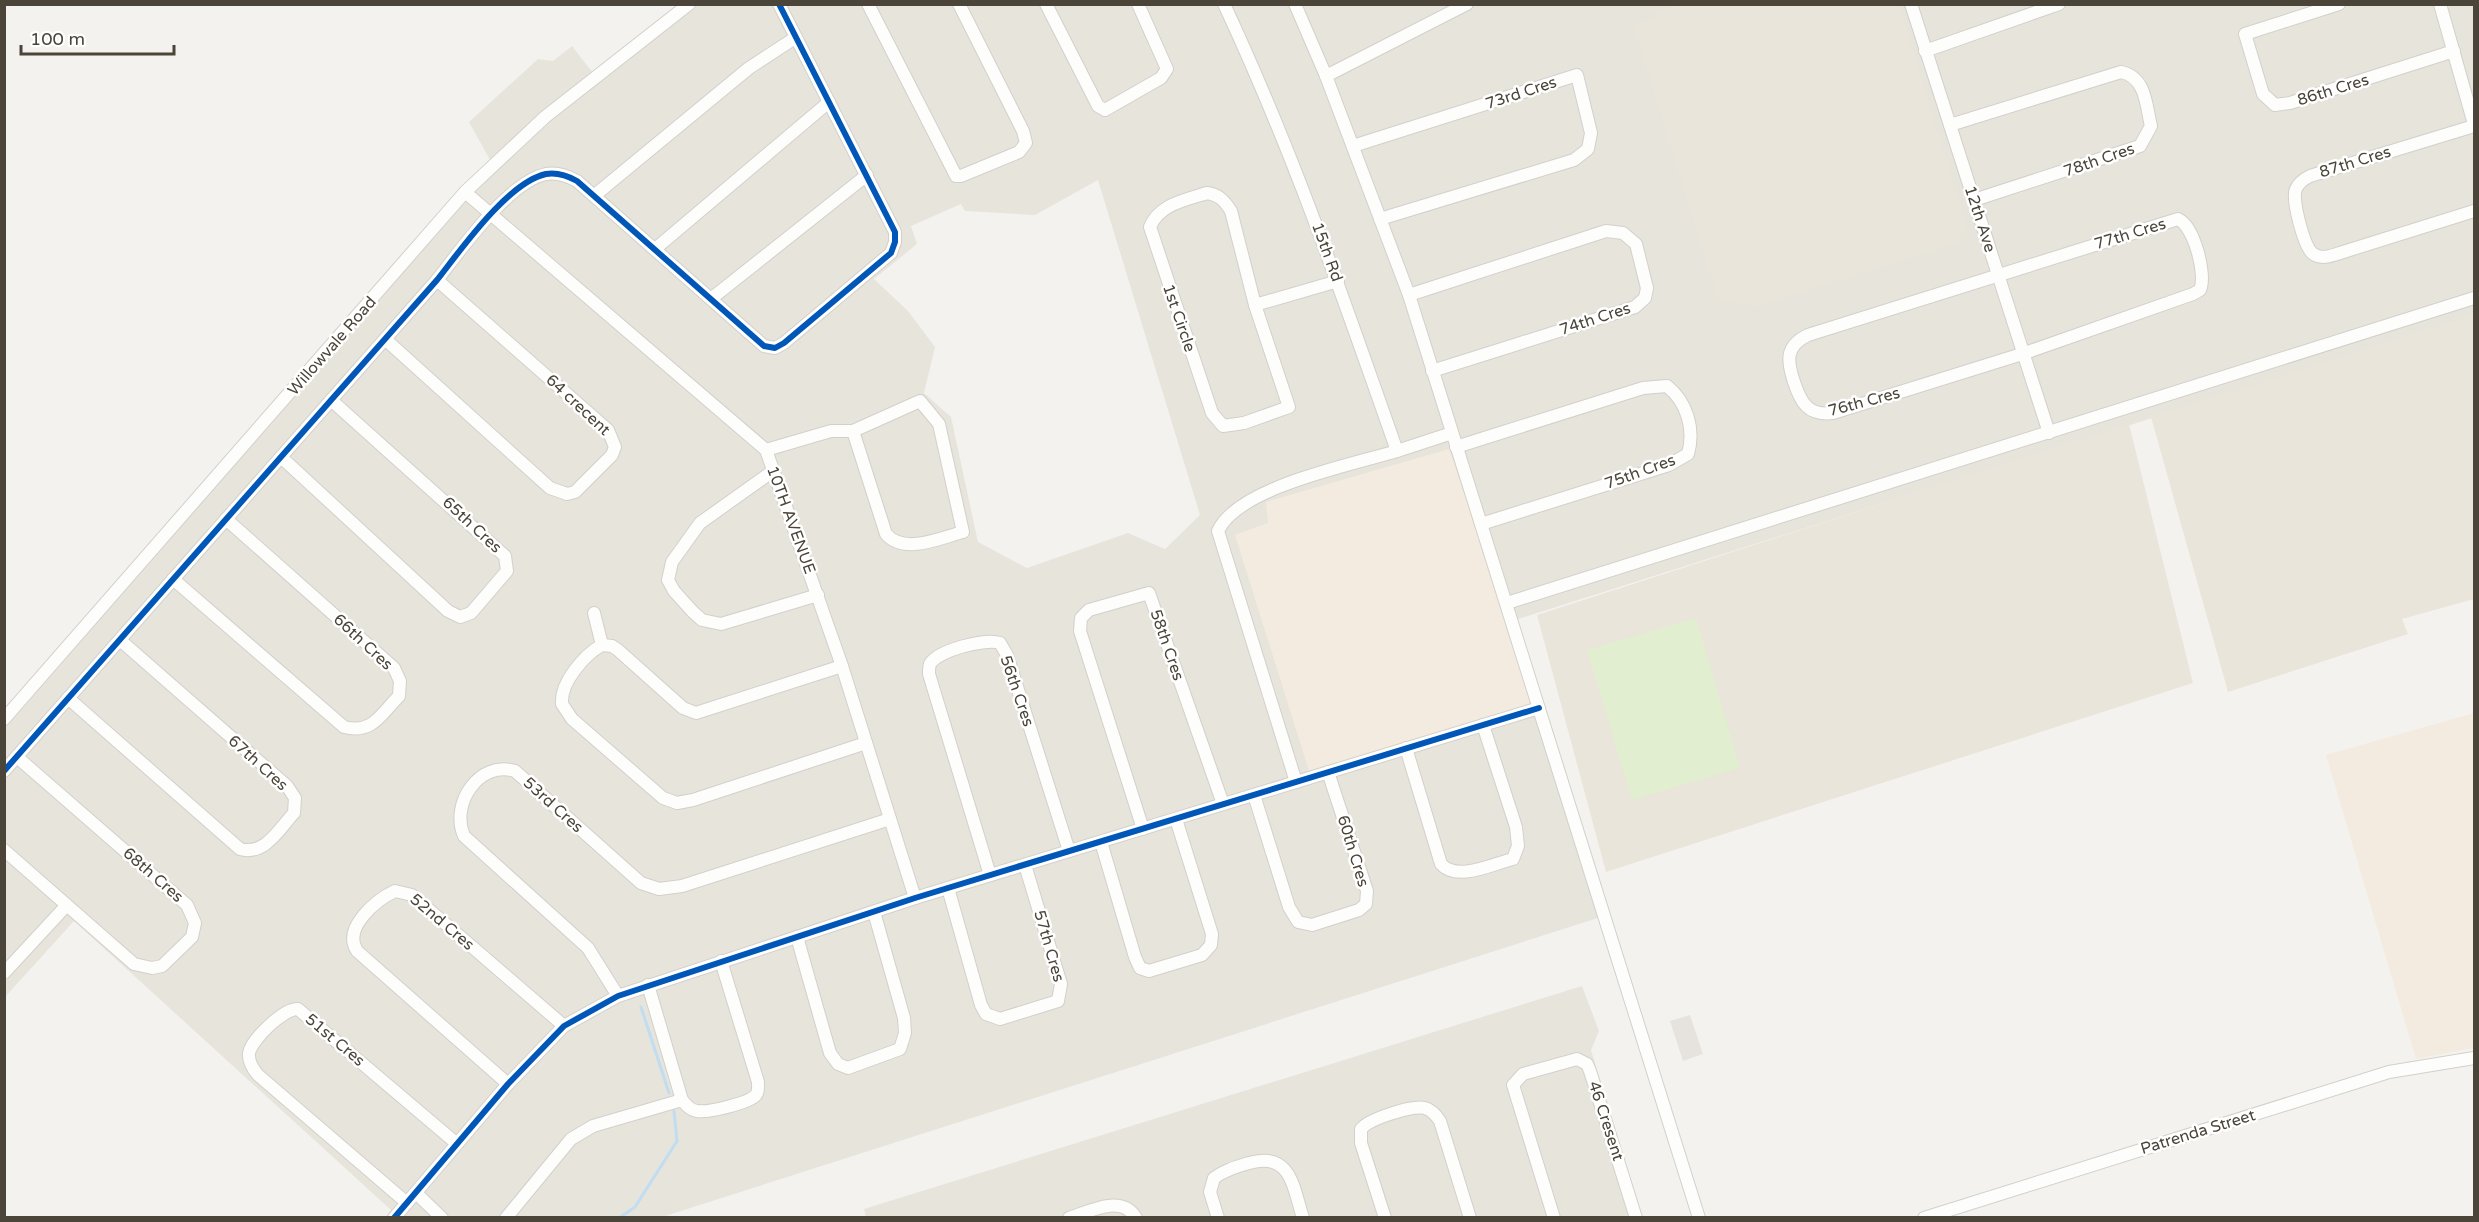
<svg xmlns="http://www.w3.org/2000/svg" width="2479" height="1222" viewBox="0 0 2479 1222" font-family="'Varela Round',sans-serif">
<style>
.residential{fill:#e7e4dc;fill-rule:evenodd}
.commercial{fill:#f3ebdf}
.education{fill:#eae5da}
.green{fill:#e1eecf}
.parking{fill:#e6e3df}
.lines{fill:none;stroke-linecap:round;stroke-linejoin:round}
.stream{stroke:#c0ddf1;stroke-width:3}
.minor-casing{stroke:#d2d0cb;stroke-width:14}
.minor{stroke:#fdfdfc;stroke-width:12}
.cycleway-casing{stroke:#fff;stroke-width:10}
.cycleway{stroke:#0057b8;stroke-width:6}
.labels{text-anchor:middle;dominant-baseline:central;stroke-width:5;stroke-linejoin:round;paint-order:stroke}
.street-label{font-size:16px;fill:#4b4439;stroke:#fff}
</style>
<rect width="100%" height="100%" fill="#f4f2ee"/>
<!-- residential -->
<g class="residential">
<path d="M 692,4 L 2474,5 L 2474,316 L 1509,622 L 1268,523 L 1236,535 L 1533,706 L 1601,917 L 659,1218 L 386,1217 L 391,1210 L 74,921 L 5,997 L 5,713 L 490,160 L 469,122 L 538,59 L 553,61 L 572,46 L 596,77 ZM 1098,180 L 1200,515 L 1165,549 L 1128,533 L 1027,568 L 978,542 L 951,417 L 924,393 L 935,347 L 908,311 L 874,279 L 917,244 L 911,226 L 961,204 L 965,211 L 1035,215 Z"/>
<path d="M 1582,986 L 1599,1031 L 1591,1050 L 1642,1217 L 866,1218 L 864,1209 Z"/>
</g>
<!-- commercial -->
<g class="commercial">
<path d="M 1449,449 L 1509,622 L 1533,706 L 1310,774 L 1235,535 L 1268,523 L 1266,502 Z"/>
<path d="M 2474,713 L 2474,1048 L 2416,1059 L 2326,755 Z"/>
</g>
<!-- education -->
<g class="education">
<path d="M 1676,5 L 1899,5 L 1967,231 L 1958,234 L 1960,242 L 1754,307 L 1718,299 L 1634,27 Z"/>
<path d="M 2474,316 L 2474,599 L 2402,619 L 2408,634 L 2228,692 L 2151,417 Z"/>
<path d="M 2129,424 L 2193,683 L 1606,872 L 1537,615 Z"/>
</g>
<!-- green -->
<path class="green" d="M 1696,618 L 1740,768 L 1632,800 L 1587,650 Z"/>
<!-- parking -->
<path class="parking" d="M 1690,1015 L 1703,1054 L 1683,1061 L 1670,1021 Z"/>
<g class="lines">
<!-- stream -->
<g class="stream">
<path d="M 641,1007 L 669,1093"/>
<path d="M 619,1218 L 635,1207 L 677,1141 L 674,1111"/>
</g>
<defs>
<g id="minor">
<path d="M 868,4 L 956,176 L 961,176 L 1019,152 L 1026,143 L 1023,131 L 959,4"/>
<path d="M 1046,4 L 1098,106 L 1105,110 L 1161,78 L 1167,69 L 1138,4"/>
<path d="M 1224,4 C 1292,149 1344,300 1397,451 L 1452,433"/>
<path d="M 1295,4 L 1326,76 L 1409,295 L 1699,1218"/>
<path d="M 1911,4 L 2049,433"/>
<path d="M 2339,4 L 2245,34 L 2263,94 L 2275,105 L 2290,103 L 2454,51"/>
<path d="M 2440,4 L 2474,124"/>
<path d="M 1925,51 L 2059,4"/>
<path d="M 1326,76 L 1467,4"/>
<path d="M 1950,125 L 2121,72 C 2146,77 2146,105 2151,126 L 2140,146 L 1974,200"/>
<path d="M 2474,126 L 2310,176 C 2304,179 2299,182 2296,189 C 2291,199 2304,245 2312,253 C 2320,260 2331,256 2340,253 L 2474,211"/>
<path d="M 1353,146 L 1577,75 L 1591,133 L 1588,149 L 1574,160 L 1380,219"/>
<path d="M 465,192 L 766,450 L 842,666 L 915,898"/>
<path d="M 1207,193 C 1219,195 1224,200 1231,211 L 1255,305 L 1289,407 L 1244,423 L 1223,426 L 1212,413 L 1150,227 C 1159,204 1186,200 1207,193 Z"/>
<path d="M 595,195 L 749,68 L 795,38"/>
<path d="M 2178,219 C 2194,226 2207,275 2200,290 L 2193,294 L 2022,354 L 1833,413 C 1808,416 1801,403 1794,382 C 1787,361 1785,346 1808,335 Z"/>
<path d="M 655,249 L 829,102"/>
<path d="M 1409,295 L 1606,231 L 1623,233 L 1636,244 L 1647,288 L 1645,298 L 1635,307 L 1432,371"/>
<path d="M 712,298 L 867,175"/>
<path d="M 1255,305 L 1338,281"/>
<path d="M 385,339 L 550,488 L 567,494 L 575,492 L 612,455 L 615,447 L 608,430 L 437,280"/>
<path d="M 920,401 L 939,424 L 963,532 C 940,538 904,555 886,534 L 853,431 Z"/>
<path d="M 1456,447 L 1643,388 L 1667,386 C 1687,402 1695,429 1688,454 L 1669,465 L 1481,524"/>
<path d="M 766,450 L 831,431 L 853,431"/>
<path d="M 281,457 L 448,611 L 460,617 L 471,613 L 507,571 L 505,556 L 331,400"/>
<path d="M 773,471 L 700,523 L 672,562 L 668,580 L 674,591 L 693,612 L 702,620 L 721,624 L 818,595"/>
<path d="M 173,579 L 344,727 C 373,734 380,715 399,696 L 400,681 L 394,668 L 226,519"/>
<path d="M 1507,603 L 2474,298"/>
<path d="M 594,613 L 602,645"/>
<path d="M 842,666 L 696,713 L 683,708 L 618,650 L 612,646 L 602,645 C 584,655 560,683 562,704 L 572,719 L 663,798 L 677,803 L 693,800 L 866,743"/>
<path d="M 68,698 L 240,849 C 265,856 279,829 294,813 L 295,798 L 287,786 L 120,640"/>
<path d="M 4,719 L 465,192 L 545,117 L 689,4"/>
<path d="M 1406,748 L 1441,864 C 1457,882 1492,864 1513,859 L 1518,846 L 1516,827 L 1483,725"/>
<path d="M 4,771 L 437,280 C 460,251 508,182 546,174 C 558,172 568,176 577,181 L 764,346 L 775,348 L 784,343 L 891,253 L 895,242 L 895,232 L 779,4"/>
<path d="M 1296,782 L 1218,531 C 1238,487 1351,465 1397,451"/>
<path d="M 1254,795 L 1289,907 L 1298,922 L 1312,925 L 1359,910 L 1366,904 L 1367,891 L 1328,772"/>
<path d="M 1143,829 L 1080,631 L 1081,618 L 1089,610 L 1149,593 L 1223,804"/>
<path d="M 1101,842 L 1135,957 L 1140,968 L 1149,971 L 1202,955 L 1211,945 L 1212,934 L 1176,819"/>
<path d="M 4,850 L 134,964 L 152,968 L 162,966 L 192,937 L 195,923 L 187,905 L 17,757"/>
<path d="M 990,875 L 929,674 C 929,671 929,667 930,664 C 938,650 986,638 1000,643 L 1007,655 L 1069,851"/>
<path d="M 948,888 L 981,1005 L 986,1014 L 1000,1019 L 1058,1001 L 1061,984 L 1025,865"/>
<path d="M 797,937 L 830,1053 L 838,1064 L 848,1068 L 900,1049 L 905,1033 L 904,1018 L 874,912"/>
<path d="M 4,973 L 66,906"/>
<path d="M 648,985 L 682,1100 C 686,1105 690,1110 697,1111 C 708,1113 749,1103 756,1095 C 759,1091 758,1087 758,1082 L 721,961"/>
<path d="M 618,996 L 588,948 L 464,836 C 450,804 479,760 515,771 L 641,883 L 659,889 L 682,886 L 890,819"/>
<path d="M 508,1084 L 357,951 C 342,928 376,900 395,891 L 412,895 L 564,1026"/>
<path d="M 416,1193 L 442,1218"/>
<path d="M 407,1203 L 258,1075 C 253,1069 248,1062 249,1053 C 252,1039 284,1008 298,1009 L 456,1143"/>
<path d="M 394,1218 L 508,1084 L 564,1026 L 618,996 L 915,898 L 1539,708"/>
<path d="M 506,1218 L 571,1139 L 593,1126 L 682,1100"/>
<path d="M 1069,1218 C 1090,1211 1122,1194 1136,1218"/>
<path d="M 1218,1218 L 1210,1192 L 1214,1178 C 1225,1170 1236,1167 1249,1163 C 1291,1151 1293,1187 1303,1218"/>
<path d="M 1385,1218 L 1361,1143 L 1361,1129 C 1369,1119 1412,1105 1425,1108 C 1432,1110 1436,1115 1440,1121 L 1470,1218"/>
<path d="M 1554,1218 L 1513,1085 L 1523,1074 L 1577,1059 L 1587,1064 L 1590,1071 L 1636,1218"/>
<path d="M 1924,1218 L 2389,1072 L 2474,1058"/>
</g>
</defs>
<!-- minor casing -->
<use href="#minor" class="minor-casing"/>
<!-- minor -->
<use href="#minor" class="minor"/>
<defs>
<g id="cycleway">
<path d="M 4,771 L 437,280 C 460,251 508,182 546,174 C 558,172 568,176 577,181 L 764,346 L 775,348 L 784,343 L 891,253 L 895,242 L 895,232 L 779,4"/>
<path d="M 394,1218 L 508,1084 L 564,1026 L 618,996 L 915,898 L 1539,708"/>
</g>
</defs>
<!-- cycleway casing -->
<use href="#cycleway" class="cycleway-casing"/>
<!-- cycleway -->
<use href="#cycleway" class="cycleway"/>
</g>
<g class="labels">
<!-- street labels -->
<g class="street-label">
<text transform="translate(2333 90) rotate(-17)">86th Cres</text>
<text transform="translate(1521 93) rotate(-18)">73rd Cres</text>
<text transform="translate(2099 160) rotate(-19)">78th Cres</text>
<text transform="translate(2355 162) rotate(-17)">87th Cres</text>
<text transform="translate(1980 219) rotate(72)">12th Ave</text>
<text transform="translate(2130 234) rotate(-17)">77th Cres</text>
<text transform="translate(1327 252) rotate(70)">15th Rd</text>
<text transform="translate(1179 318) rotate(71)">1st Circle</text>
<text transform="translate(1595 319) rotate(-18)">74th Cres</text>
<text transform="translate(332 346) rotate(-49)">Willowvale Road</text>
<text transform="translate(1864 402) rotate(-15)">76th Cres</text>
<text transform="translate(578 405) rotate(43)">64 crecent</text>
<text transform="translate(1640 472) rotate(-20)">75th Cres</text>
<text transform="translate(791 520) rotate(70)">10TH AVENUE</text>
<text transform="translate(472 525) rotate(43)">65th Cres</text>
<text transform="translate(363 642) rotate(43)">66th Cres</text>
<text transform="translate(1167 645) rotate(71)">58th Cres</text>
<text transform="translate(1017 691) rotate(71)">56th Cres</text>
<text transform="translate(258 763) rotate(42)">67th Cres</text>
<text transform="translate(553 805) rotate(42)">53rd Cres</text>
<text transform="translate(1353 851) rotate(73)">60th Cres</text>
<text transform="translate(153 875) rotate(41)">68th Cres</text>
<text transform="translate(442 922) rotate(40)">52nd Cres</text>
<text transform="translate(1049 946) rotate(74)">57th Cres</text>
<text transform="translate(335 1040) rotate(40)">51st Cres</text>
<text transform="translate(1606 1121) rotate(72)">46 Cresent</text>
<text transform="translate(2198 1132) rotate(-17)">Patrenda Street</text>
</g>
</g>
<!-- border -->
<rect width="2479" height="1222" fill="none" stroke="#4b4439" stroke-width="12"/>
<!-- scale -->
<path d="M21 45v9h153v-9" fill="none" stroke="#4b4439" stroke-width="3"/>
<text x="30" y="45" font-size="18" fill="#4b4439" stroke="#ffffff" stroke-width="4.5" paint-order="stroke">100 m</text>
</svg>
